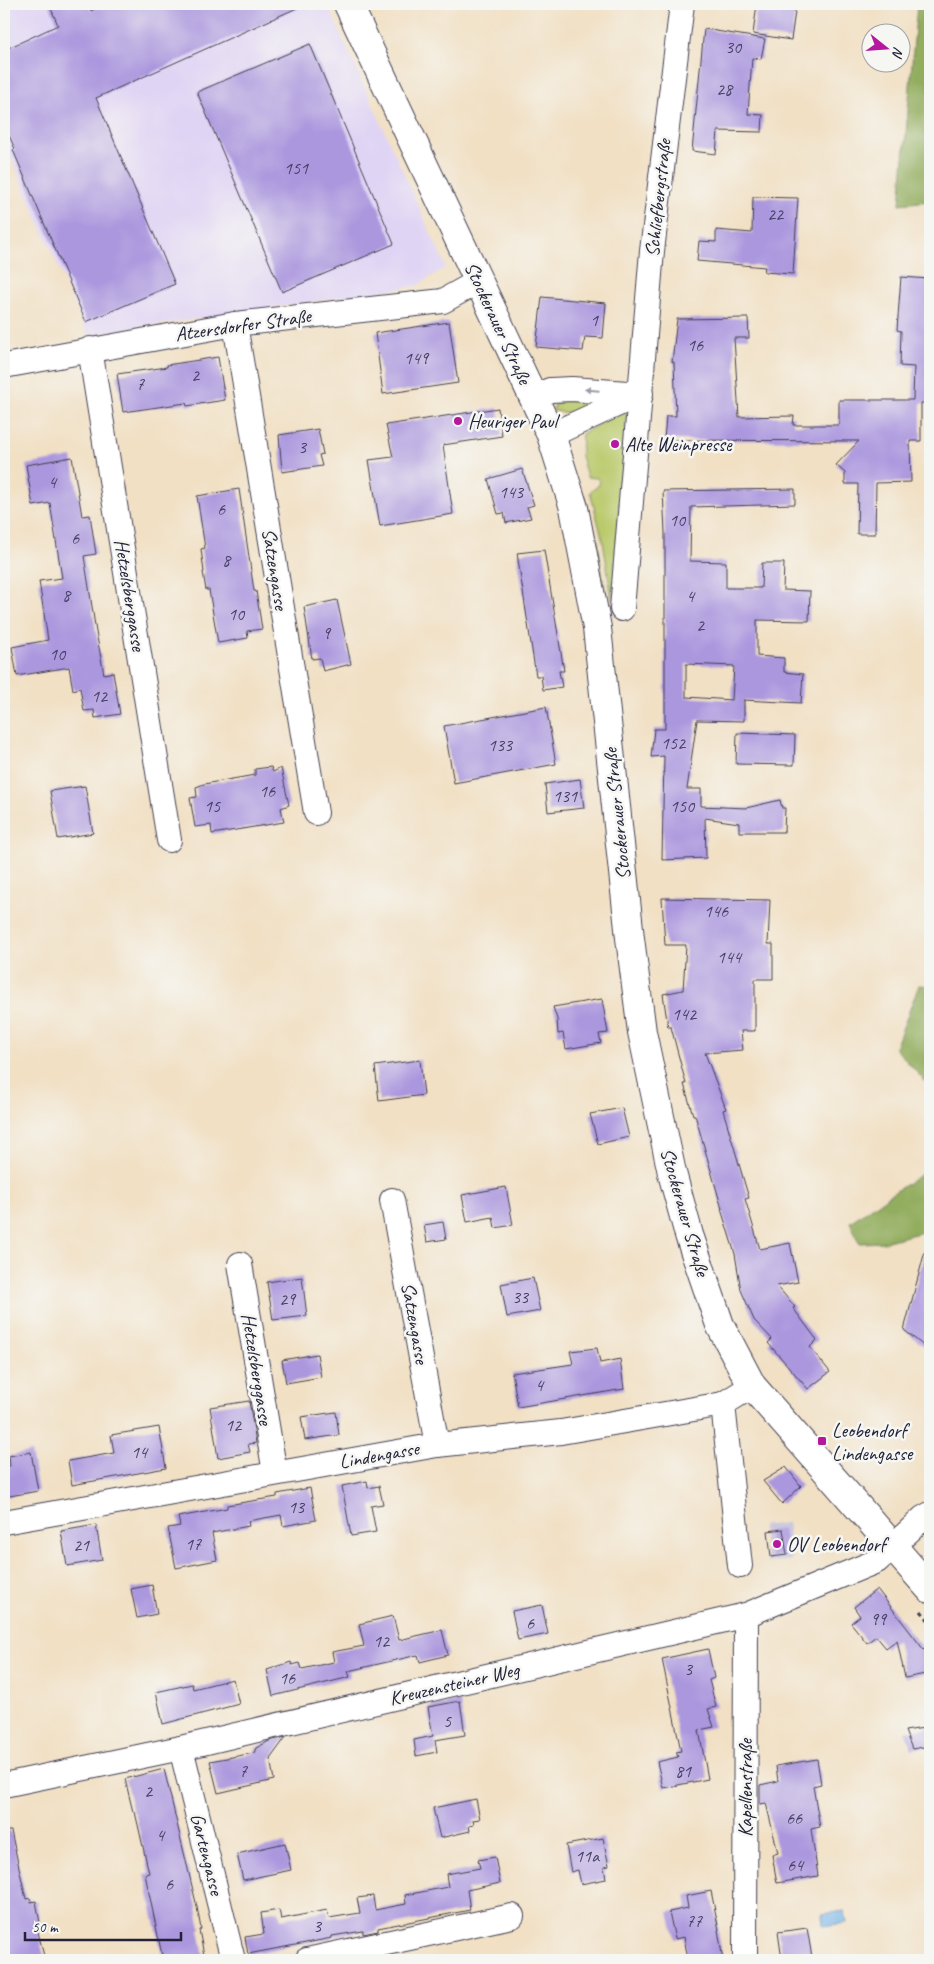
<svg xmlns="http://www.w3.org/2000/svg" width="934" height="1964" viewBox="0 0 934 1964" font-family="Caveat,sans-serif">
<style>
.built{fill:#e0d4f4}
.industrial{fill:#c4c0db}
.green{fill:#bac96b;stroke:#6e7653}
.forest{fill:#93ad5f;stroke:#5a684d}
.water{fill:#73b3e7;stroke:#4a6a91}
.building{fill:#ab97de;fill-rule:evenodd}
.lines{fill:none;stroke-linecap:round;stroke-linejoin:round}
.minor-casing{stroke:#413e50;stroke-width:26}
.tertiary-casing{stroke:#413e50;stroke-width:30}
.path{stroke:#413e50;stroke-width:3;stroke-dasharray:4 4;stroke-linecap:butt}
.minor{stroke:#fff;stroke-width:24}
.tertiary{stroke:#fff;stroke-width:28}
.oneway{fill:#9c9ca7}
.poi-dot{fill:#b5179e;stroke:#f6f6f2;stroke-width:2}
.labels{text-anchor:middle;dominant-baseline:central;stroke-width:5;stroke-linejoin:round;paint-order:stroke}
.number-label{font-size:18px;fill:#443f64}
.street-label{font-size:20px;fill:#22223b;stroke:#f6f6f2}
.poi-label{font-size:20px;fill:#22223b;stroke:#f6f6f2;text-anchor:start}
</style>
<rect width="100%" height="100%" fill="#f6f6f2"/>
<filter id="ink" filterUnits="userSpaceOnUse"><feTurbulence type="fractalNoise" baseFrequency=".02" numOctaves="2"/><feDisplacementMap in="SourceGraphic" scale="10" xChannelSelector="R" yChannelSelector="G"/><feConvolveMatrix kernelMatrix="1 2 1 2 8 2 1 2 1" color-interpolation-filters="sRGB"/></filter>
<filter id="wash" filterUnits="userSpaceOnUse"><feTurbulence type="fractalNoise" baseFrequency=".0096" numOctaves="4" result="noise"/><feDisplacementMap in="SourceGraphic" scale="20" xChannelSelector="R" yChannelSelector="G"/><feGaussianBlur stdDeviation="1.12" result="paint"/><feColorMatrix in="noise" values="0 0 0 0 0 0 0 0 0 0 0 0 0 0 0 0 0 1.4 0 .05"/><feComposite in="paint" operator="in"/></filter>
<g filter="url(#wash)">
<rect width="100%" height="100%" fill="#f1e0c4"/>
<!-- built -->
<path class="built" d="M 4,4 L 327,4 L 446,267 L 416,286 L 88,335 L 4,141 Z"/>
<!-- industrial -->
<path class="industrial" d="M 787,1523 L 792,1560 L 767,1563 L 762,1526 Z"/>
<!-- green -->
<g class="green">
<path d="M 570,399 L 599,401 C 584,407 569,417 553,410 L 555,404 Z"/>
<path d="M 620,412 L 627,414 L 612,600 L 603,541 L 590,492 L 598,486 L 600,482 L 597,478 L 587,477 L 581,456 L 582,434 Z"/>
<path d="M 584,495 L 598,542 L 610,628 Z"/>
</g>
<!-- forest -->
<g class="forest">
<path d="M 917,4 L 930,4 L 930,201 L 900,204 Z"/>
<path d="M 919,985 L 930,986 L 930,1087 L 895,1048 Z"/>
<path d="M 930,1159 L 930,1230 L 884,1242 L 859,1243 L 850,1222 L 926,1171 Z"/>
</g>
<!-- water -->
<path class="water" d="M 845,1911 L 847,1923 L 823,1926 L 822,1914 Z"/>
<g id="blocks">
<!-- building -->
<g class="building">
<path d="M 49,4 L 88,4 L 91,11 L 106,4 L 306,4 L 96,98 L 175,284 L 86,322 L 13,150 L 15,149 L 4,124 L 4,50 L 58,25 Z"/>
<path d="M 757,4 L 796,4 L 791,40 L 753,34 Z"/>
<path d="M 704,29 L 765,39 L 761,59 L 752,58 L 748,114 L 763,115 L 762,132 L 718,131 L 716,154 L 692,151 Z"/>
<path d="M 310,44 L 394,244 L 282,292 L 197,92 Z"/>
<path d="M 753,197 L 798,198 L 793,274 L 764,272 L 765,267 L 697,261 L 699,241 L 716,242 L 716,230 L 752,233 Z"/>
<path d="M 901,277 L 930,279 L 930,403 L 921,403 L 921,441 L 910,441 L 911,482 L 876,483 L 875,534 L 857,534 L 858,484 L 845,484 L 845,473 L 836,465 L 859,441 L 664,440 L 666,416 L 676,416 L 674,362 L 672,362 L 677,319 L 748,318 L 749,338 L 734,338 L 739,417 L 794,416 L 793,425 L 839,425 L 839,400 L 913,400 L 914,367 L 900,366 L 901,331 L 897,330 Z"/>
<path d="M 542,297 L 606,303 L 603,338 L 585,337 L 583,351 L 536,347 Z"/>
<path d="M 449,322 L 458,383 L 383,394 L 375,333 Z"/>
<path d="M 218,357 L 225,400 L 187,406 L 186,403 L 123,412 L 117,374 L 167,367 L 167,365 Z"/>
<path d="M 498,408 L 502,436 L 443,445 L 453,514 L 380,526 L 369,460 L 393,457 L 386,425 Z"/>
<path d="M 318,429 L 323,454 L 319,455 L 322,466 L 282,472 L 279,435 Z"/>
<path d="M 72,457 L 82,516 L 90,515 L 96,554 L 84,556 L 96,632 L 104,674 L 113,672 L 120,714 L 95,718 L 94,710 L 84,711 L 80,688 L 73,690 L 69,667 L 17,676 L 12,647 L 48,640 L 39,581 L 62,578 L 50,503 L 33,506 L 26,465 Z"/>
<path d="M 522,469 L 534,505 L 527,507 L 531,518 L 506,523 L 504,513 L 498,514 L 488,479 Z"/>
<path d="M 239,489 L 254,591 L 256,591 L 262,629 L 247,631 L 248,638 L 218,643 L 209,590 L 206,590 L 203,572 L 204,572 L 201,549 L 205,548 L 197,496 Z"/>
<path d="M 795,489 L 795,504 L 691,507 L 690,561 L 726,562 L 726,588 L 761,588 L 762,563 L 784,563 L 783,590 L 810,591 L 809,621 L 757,620 L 757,656 L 784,658 L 784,672 L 803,674 L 801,703 L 743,700 L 744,701 L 744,721 L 697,720 L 687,789 L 701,789 L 701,806 L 746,808 L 780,800 L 782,808 L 785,808 L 784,832 L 739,832 L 739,823 L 705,818 L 706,858 L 662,860 L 664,756 L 651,757 L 654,729 L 665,729 L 665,532 L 663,491 ZM 686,664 L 734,666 L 732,700 L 686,697 Z"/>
<path d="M 544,550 L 564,671 L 559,671 L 562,687 L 543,690 L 541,676 L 536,676 L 517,553 Z"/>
<path d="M 337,600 L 351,664 L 323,671 L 320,658 L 312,659 L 304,607 Z"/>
<path d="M 546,707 L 556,764 L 454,783 L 444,726 Z"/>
<path d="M 737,733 L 795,735 L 794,765 L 736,764 Z"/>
<path d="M 271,767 L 273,772 L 281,768 L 289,805 L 281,808 L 284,822 L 212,834 L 211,825 L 195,827 L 190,798 L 197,797 L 196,787 L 204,784 L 255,775 L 255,769 Z"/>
<path d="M 580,779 L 584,808 L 548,812 L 545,784 Z"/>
<path d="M 85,786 L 93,833 L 58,839 L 50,791 Z"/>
<path d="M 662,898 L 770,900 L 768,944 L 773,944 L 773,979 L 755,979 L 755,1031 L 741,1031 L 743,1050 L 705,1053 L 726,1109 L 723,1110 L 749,1198 L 745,1199 L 760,1249 L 790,1243 L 798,1282 L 777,1286 L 795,1307 L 793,1308 L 817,1340 L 810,1347 L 830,1372 L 808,1389 L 768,1343 L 772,1339 L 754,1320 L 741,1290 L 735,1254 L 721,1209 L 722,1209 L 695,1115 L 693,1115 L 684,1084 L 686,1084 L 671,1027 L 668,1027 L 663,994 L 683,990 L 686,945 L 665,945 Z"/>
<path d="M 602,999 L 608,1033 L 599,1034 L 601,1043 L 566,1049 L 563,1033 L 558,1034 L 557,1019 L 553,1007 Z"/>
<path d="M 420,1060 L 424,1095 L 379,1101 L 375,1066 Z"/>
<path d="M 622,1108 L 629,1137 L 598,1144 L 590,1114 Z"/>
<path d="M 506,1187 L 513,1225 L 495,1228 L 493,1217 L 467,1222 L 462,1195 Z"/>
<path d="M 443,1222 L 446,1239 L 427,1242 L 424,1225 Z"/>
<path d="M 925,1251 L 930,1252 L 930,1351 L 904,1330 Z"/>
<path d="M 302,1277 L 307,1316 L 273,1320 L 267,1282 Z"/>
<path d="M 533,1278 L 540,1311 L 507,1317 L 501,1284 Z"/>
<path d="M 597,1348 L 600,1363 L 620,1359 L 624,1389 L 518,1407 L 512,1373 L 573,1364 L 570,1351 Z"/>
<path d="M 317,1354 L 321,1377 L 286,1383 L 282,1360 Z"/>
<path d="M 249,1401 L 256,1443 L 248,1444 L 250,1452 L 218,1458 L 210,1407 Z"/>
<path d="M 336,1412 L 339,1435 L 305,1440 L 301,1417 Z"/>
<path d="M 159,1427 L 166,1468 L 72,1485 L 68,1461 L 114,1453 L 111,1435 Z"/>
<path d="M 31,1452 L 38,1491 L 4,1497 L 4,1467 L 10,1466 L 9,1456 Z"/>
<path d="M 786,1467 L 801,1486 L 782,1504 L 763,1481 Z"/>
<path d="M 367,1481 L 368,1488 L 379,1486 L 383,1504 L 371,1506 L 376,1532 L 351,1536 L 342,1486 Z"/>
<path d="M 310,1488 L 316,1520 L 283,1526 L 281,1515 L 248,1521 L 249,1526 L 212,1533 L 217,1560 L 176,1568 L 168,1528 L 180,1526 L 178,1517 L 227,1508 L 227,1505 L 277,1497 L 277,1494 Z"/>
<path d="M 96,1525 L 102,1560 L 67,1566 L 61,1531 Z"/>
<path d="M 783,1529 L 787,1555 L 771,1557 L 768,1531 Z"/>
<path d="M 152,1585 L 157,1614 L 137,1618 L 131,1589 Z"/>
<path d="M 877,1589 L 924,1650 L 930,1648 L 930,1673 L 905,1678 L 897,1640 L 886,1648 L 876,1636 L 867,1643 L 851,1623 L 860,1616 L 854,1607 Z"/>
<path d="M 542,1605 L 548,1634 L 518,1640 L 512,1611 Z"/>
<path d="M 393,1616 L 399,1640 L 442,1630 L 448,1655 L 420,1662 L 418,1655 L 348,1671 L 350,1677 L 273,1696 L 267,1670 L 291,1662 L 292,1665 L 300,1663 L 302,1669 L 334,1662 L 332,1652 L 364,1646 L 359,1624 Z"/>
<path d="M 708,1649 L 714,1678 L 709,1680 L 716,1707 L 708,1709 L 714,1727 L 699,1730 L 708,1779 L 663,1788 L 657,1762 L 678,1757 L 676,1752 L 681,1751 L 662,1659 Z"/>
<path d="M 233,1679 L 239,1704 L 163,1724 L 156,1692 L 192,1684 L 193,1689 Z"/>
<path d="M 460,1701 L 465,1735 L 435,1740 L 437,1752 L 416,1756 L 414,1740 L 433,1736 L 428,1707 Z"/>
<path d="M 930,1727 L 930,1746 L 912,1749 L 905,1731 Z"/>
<path d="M 286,1737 L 270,1759 L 274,1780 L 218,1793 L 210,1761 L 254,1753 L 256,1748 L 269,1741 Z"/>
<path d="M 817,1759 L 821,1784 L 813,1786 L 820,1827 L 811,1829 L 818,1876 L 777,1883 L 772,1855 L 778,1853 L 766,1803 L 760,1804 L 760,1785 L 778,1781 L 776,1766 Z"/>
<path d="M 164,1769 L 197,1907 L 201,1929 L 199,1930 L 205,1960 L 163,1960 L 145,1874 L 149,1873 L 135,1812 L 133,1812 L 125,1779 Z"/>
<path d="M 476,1799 L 480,1819 L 473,1820 L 474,1825 L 469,1826 L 470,1831 L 440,1838 L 433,1808 Z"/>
<path d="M 4,1831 L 11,1831 L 26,1899 L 30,1898 L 31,1902 L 36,1901 L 40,1923 L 36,1924 L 45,1960 L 9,1960 L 4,1932 Z"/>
<path d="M 603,1838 L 609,1866 L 604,1867 L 606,1879 L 581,1884 L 578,1870 L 571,1872 L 566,1845 Z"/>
<path d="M 285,1843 L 291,1870 L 243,1880 L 237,1854 Z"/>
<path d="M 495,1857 L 500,1883 L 467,1890 L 470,1910 L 378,1928 L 378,1931 L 363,1934 L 363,1931 L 332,1936 L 332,1938 L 248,1954 L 245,1937 L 264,1934 L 261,1913 L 279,1910 L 281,1919 L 327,1910 L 329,1918 L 360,1913 L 357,1898 L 373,1896 L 375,1910 L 406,1904 L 405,1895 L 448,1887 L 446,1874 L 480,1868 L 478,1860 Z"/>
<path d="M 711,1891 L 719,1930 L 718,1930 L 723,1960 L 688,1960 L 684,1937 L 675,1939 L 669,1912 L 688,1908 L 686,1896 Z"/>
<path d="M 807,1928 L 812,1957 L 782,1960 L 778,1932 Z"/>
</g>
</g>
</g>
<g filter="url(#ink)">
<use href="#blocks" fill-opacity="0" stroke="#413e50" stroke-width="1"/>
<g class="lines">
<defs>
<g id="minor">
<path d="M 235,324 L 316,813"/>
<path d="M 90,349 L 169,840"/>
<path d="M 4,366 L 235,324 L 443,301 L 479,281"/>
<path d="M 532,398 L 550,390 L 572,389 L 641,394"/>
<path d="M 551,435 L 640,394"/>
<path d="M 622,609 L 652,251 L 682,4"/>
<path d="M 392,1200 L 437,1445"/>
<path d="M 240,1264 L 275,1473"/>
<path d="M 723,1404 L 740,1566"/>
<path d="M 4,1522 L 437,1445 L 561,1432 L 723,1404 L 752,1386"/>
<path d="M 181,1748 L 233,1960"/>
<path d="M 4,1785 L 181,1748 L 746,1615 L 877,1561 L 923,1518 L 930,1514"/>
<path d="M 307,1960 L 512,1916"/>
<path d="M 745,1960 L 746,1615"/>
</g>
<path id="tertiary" d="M 348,4 L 551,435 L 574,508 L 597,628 L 630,938 L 642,1032 L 672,1173 L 689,1235 L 720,1325 L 752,1386 L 930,1589"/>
</defs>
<!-- minor casing -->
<use href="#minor" class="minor-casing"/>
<!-- tertiary casing -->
<use href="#tertiary" class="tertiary-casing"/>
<!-- path -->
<path class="path" d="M 921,1611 L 930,1622"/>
<!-- minor -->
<use href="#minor" class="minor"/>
<!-- tertiary -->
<use href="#tertiary" class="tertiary"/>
</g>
<!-- one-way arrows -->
<defs><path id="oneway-solid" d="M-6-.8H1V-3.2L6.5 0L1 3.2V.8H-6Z" transform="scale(1.25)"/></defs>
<use class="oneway" href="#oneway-solid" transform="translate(592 390) rotate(-175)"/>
</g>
<!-- markers -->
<g class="poi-dot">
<circle cx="458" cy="421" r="5"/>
<circle cx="615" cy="444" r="5"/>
<rect x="817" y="1436" width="10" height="10" rx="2.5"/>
<circle cx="777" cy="1544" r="5"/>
</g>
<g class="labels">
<!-- number labels -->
<g class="number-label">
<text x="733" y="47">30</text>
<text x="724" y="89">28</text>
<text x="296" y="168">151</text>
<text x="775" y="214">22</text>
<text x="594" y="320">1</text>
<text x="695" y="345">16</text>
<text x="416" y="358">149</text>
<text x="195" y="375">2</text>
<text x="140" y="384">7</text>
<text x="302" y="447">3</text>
<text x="52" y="482">4</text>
<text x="511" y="492">143</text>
<text x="221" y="509">6</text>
<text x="677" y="520">10</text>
<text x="75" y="538">6</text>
<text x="226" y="560">8</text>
<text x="66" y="595">8</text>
<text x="690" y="596">4</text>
<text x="236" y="614">10</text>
<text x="700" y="625">2</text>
<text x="326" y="633">9</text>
<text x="57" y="654">10</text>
<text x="99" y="696">12</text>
<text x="673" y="743">152</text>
<text x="500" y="745">133</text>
<text x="267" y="791">16</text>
<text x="565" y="796">131</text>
<text x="212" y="806">15</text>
<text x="682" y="806">150</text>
<text x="716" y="911">146</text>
<text x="729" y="957">144</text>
<text x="684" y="1014">142</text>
<text x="520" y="1297">33</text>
<text x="287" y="1299">29</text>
<text x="539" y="1385">4</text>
<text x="233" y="1425">12</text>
<text x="139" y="1452">14</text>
<text x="296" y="1507">13</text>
<text x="193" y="1544">17</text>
<text x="81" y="1545">21</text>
<text x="878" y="1619">99</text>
<text x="530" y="1623">6</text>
<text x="381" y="1641">12</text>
<text x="688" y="1669">3</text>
<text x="287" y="1678">16</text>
<text x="447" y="1721">5</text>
<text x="243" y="1771">7</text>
<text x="683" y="1771">81</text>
<text x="148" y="1791">2</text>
<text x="794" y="1818">66</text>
<text x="160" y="1835">4</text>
<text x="587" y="1856">11a</text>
<text x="795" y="1865">64</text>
<text x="169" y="1884">6</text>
<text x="694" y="1921">77</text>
<text x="317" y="1926">3</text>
</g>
<!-- street labels -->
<g class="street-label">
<text transform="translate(658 198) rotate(-84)">Schliefbergstraße</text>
<text transform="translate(498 323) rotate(65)">Stockerauer Straße</text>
<text transform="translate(243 325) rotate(-8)">Atzersdorfer Straße</text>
<text transform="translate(275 569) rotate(81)">Satzengasse</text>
<text transform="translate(130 595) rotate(81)">Hetzelsberggasse</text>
<text transform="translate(617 814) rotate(-96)">Stockerauer Straße</text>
<text transform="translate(685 1212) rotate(74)">Stockerauer Straße</text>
<text transform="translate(415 1323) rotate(80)">Satzengasse</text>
<text transform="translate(257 1369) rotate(81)">Hetzelsberggasse</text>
<text transform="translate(379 1455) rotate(-10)">Lindengasse</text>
<text transform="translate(454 1684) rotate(-13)">Kreuzensteiner Weg</text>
<text transform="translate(745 1788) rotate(-90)">Kapellenstraße</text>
<text transform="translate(207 1854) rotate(76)">Gartengasse</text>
</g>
<!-- poi labels -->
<g class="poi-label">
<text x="468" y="421">Heuriger Paul</text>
<text x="625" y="444">Alte Weinpresse</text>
<text x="832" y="1430">Leobendorf<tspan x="832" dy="23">Lindengasse</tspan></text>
<text x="787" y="1544">OV Leobendorf</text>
</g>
</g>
<!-- margin -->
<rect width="934" height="1964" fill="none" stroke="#f6f6f2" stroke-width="20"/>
<!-- north arrow -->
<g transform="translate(886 48) rotate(107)"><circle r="24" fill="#f6f6f2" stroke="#a1a1a9"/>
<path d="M0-4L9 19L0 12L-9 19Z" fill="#b5179e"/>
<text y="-8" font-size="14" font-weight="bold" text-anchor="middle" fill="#22223b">N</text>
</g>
<!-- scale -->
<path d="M25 1932v8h156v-8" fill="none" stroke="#22223b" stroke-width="2.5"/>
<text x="32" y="1932" font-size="15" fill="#22223b" stroke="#f6f6f2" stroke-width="4" paint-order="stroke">50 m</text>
</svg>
